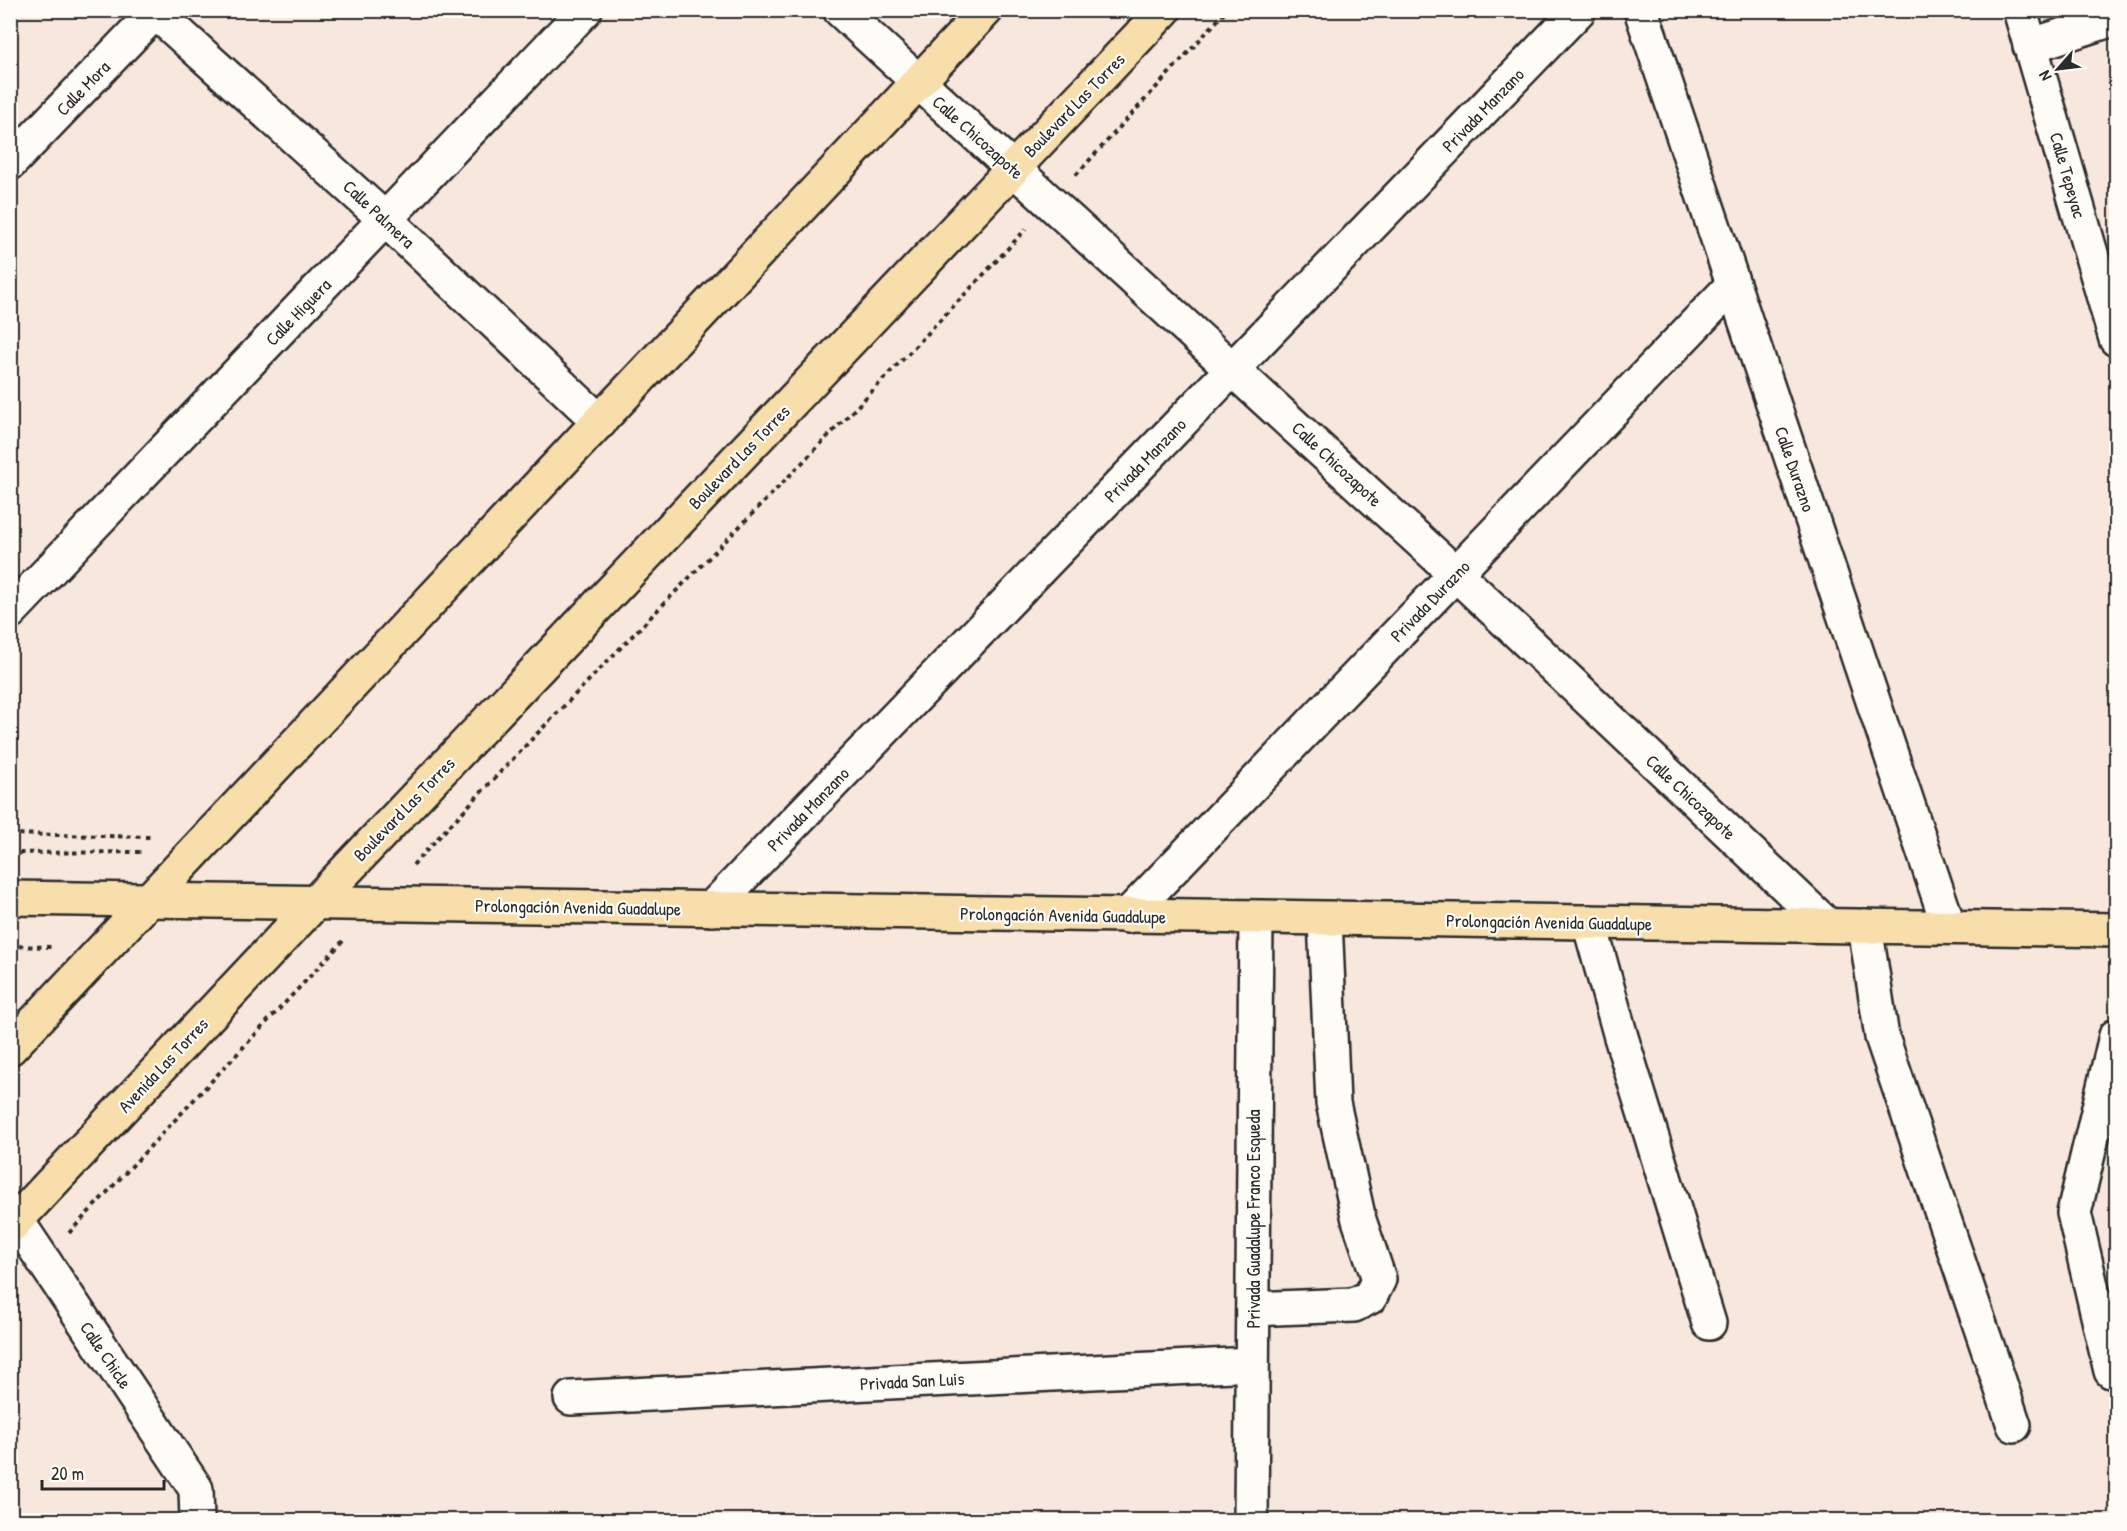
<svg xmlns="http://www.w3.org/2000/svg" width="2127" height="1531" viewBox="0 0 2127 1531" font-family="'Patrick Hand',sans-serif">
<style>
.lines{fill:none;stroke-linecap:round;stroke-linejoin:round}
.minor-casing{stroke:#2b2b2b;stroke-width:38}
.major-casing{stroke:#2b2b2b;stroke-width:38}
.path{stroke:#2b2b2b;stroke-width:4;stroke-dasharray:4.5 4.5;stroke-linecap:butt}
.minor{stroke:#fdfcf7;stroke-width:33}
.major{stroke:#f8deab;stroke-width:33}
.labels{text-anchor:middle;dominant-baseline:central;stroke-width:4.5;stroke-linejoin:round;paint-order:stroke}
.street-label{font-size:18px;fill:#2b2b2b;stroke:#fdfcf7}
</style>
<rect width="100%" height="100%" fill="#f8e7dd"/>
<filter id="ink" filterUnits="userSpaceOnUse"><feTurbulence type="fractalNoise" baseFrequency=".0167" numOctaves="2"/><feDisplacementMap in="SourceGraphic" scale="12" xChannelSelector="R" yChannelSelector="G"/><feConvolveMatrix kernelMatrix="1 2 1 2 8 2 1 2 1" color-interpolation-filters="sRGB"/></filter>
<g filter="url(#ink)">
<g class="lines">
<defs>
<g id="minor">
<path d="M 153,10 L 386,220 L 600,422"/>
<path d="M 840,10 L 1456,574 L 1827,925"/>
<path d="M 1641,10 L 1949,927"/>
<path d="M 2020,10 L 2116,339"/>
<path d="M 2030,46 L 2116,18"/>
<path d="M 10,163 L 157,10"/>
<path d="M 10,612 L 585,10"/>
<path d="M 711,909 L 1579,10"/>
<path d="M 1127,916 L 1733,285"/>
<path d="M 1589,922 L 1621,1037 L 1709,1323"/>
<path d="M 1865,926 L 1882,1037 L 2014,1425"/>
<path d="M 17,1221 L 196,1489 L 197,1520"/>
<path d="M 1253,1309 L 1354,1305 L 1370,1297 L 1379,1279 L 1359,1220 L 1333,1103 L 1325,919"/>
<path d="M 2111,1371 L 2074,1213 L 2116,1036"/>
<path d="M 571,1398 L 1252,1364"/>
<path d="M 1251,1520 L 1256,918"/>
</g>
<g id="major">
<path d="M 10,898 L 2116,930"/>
<path d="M 10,1048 L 986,10"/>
<path d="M 10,1227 L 315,903 L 1164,10"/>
</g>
</defs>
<!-- minor casing -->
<use href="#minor" class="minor-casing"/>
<!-- major casing -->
<use href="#major" class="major-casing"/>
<!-- path -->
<g class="path">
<path d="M 1076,175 L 1227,10"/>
<path d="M 10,834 L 150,837"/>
<path d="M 10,853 L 142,852"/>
<path d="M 413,865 C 613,649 826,445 1026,229"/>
<path d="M 10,946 L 52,947"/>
<path d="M 69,1233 L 343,941"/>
</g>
<!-- minor -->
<use href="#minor" class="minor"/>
<!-- major -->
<use href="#major" class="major"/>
</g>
</g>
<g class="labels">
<!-- street labels -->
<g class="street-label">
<text transform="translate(83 88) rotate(-46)">Calle Mora</text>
<text transform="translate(1074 105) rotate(-46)">Boulevard Las Torres</text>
<text transform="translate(1483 110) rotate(-46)">Privada Manzano</text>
<text transform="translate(978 137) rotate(42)">Calle Chicozapote</text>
<text transform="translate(2068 175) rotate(74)">Calle Tepeyac</text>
<text transform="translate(379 214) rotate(43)">Calle Palmera</text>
<text transform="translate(298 312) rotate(-46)">Calle Higuera</text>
<text transform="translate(739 457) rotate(-46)">Boulevard Las Torres</text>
<text transform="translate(1145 460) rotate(-46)">Privada Manzano</text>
<text transform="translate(1337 464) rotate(43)">Calle Chicozapote</text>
<text transform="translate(1795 469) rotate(71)">Calle Durazno</text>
<text transform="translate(1430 601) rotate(-46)">Privada Durazno</text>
<text transform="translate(1691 797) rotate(43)">Calle Chicozapote</text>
<text transform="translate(404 809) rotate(-46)">Boulevard Las Torres</text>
<text transform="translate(808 809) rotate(-46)">Privada Manzano</text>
<text transform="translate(578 907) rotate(1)">Prolongación Avenida Guadalupe</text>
<text transform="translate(1063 915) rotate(1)">Prolongación Avenida Guadalupe</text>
<text transform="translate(1549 922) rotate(1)">Prolongación Avenida Guadalupe</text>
<text transform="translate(163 1065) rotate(-47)">Avenida Las Torres</text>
<text transform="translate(1253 1219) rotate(-90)">Privada Guadalupe Franco Esqueda</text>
<text transform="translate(106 1355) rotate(56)">Calle Chicle</text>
<text transform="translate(912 1381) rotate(-3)">Privada San Luis</text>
</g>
</g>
<!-- margin -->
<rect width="2127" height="1531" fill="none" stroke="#fdfcf7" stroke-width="36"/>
<rect x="18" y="18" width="2091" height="1495" fill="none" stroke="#2b2b2b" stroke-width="2" filter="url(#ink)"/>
<!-- north arrow -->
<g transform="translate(2058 69) rotate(242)" stroke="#fdfcf7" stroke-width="4.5" paint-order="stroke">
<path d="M0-4.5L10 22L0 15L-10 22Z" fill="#2b2b2b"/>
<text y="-9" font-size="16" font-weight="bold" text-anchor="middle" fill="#2b2b2b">N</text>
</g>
<!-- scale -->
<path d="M42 1480v9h122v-9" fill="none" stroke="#2b2b2b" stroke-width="3"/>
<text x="51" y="1480" font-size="18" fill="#2b2b2b" stroke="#fdfcf7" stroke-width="4.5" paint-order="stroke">20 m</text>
</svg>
